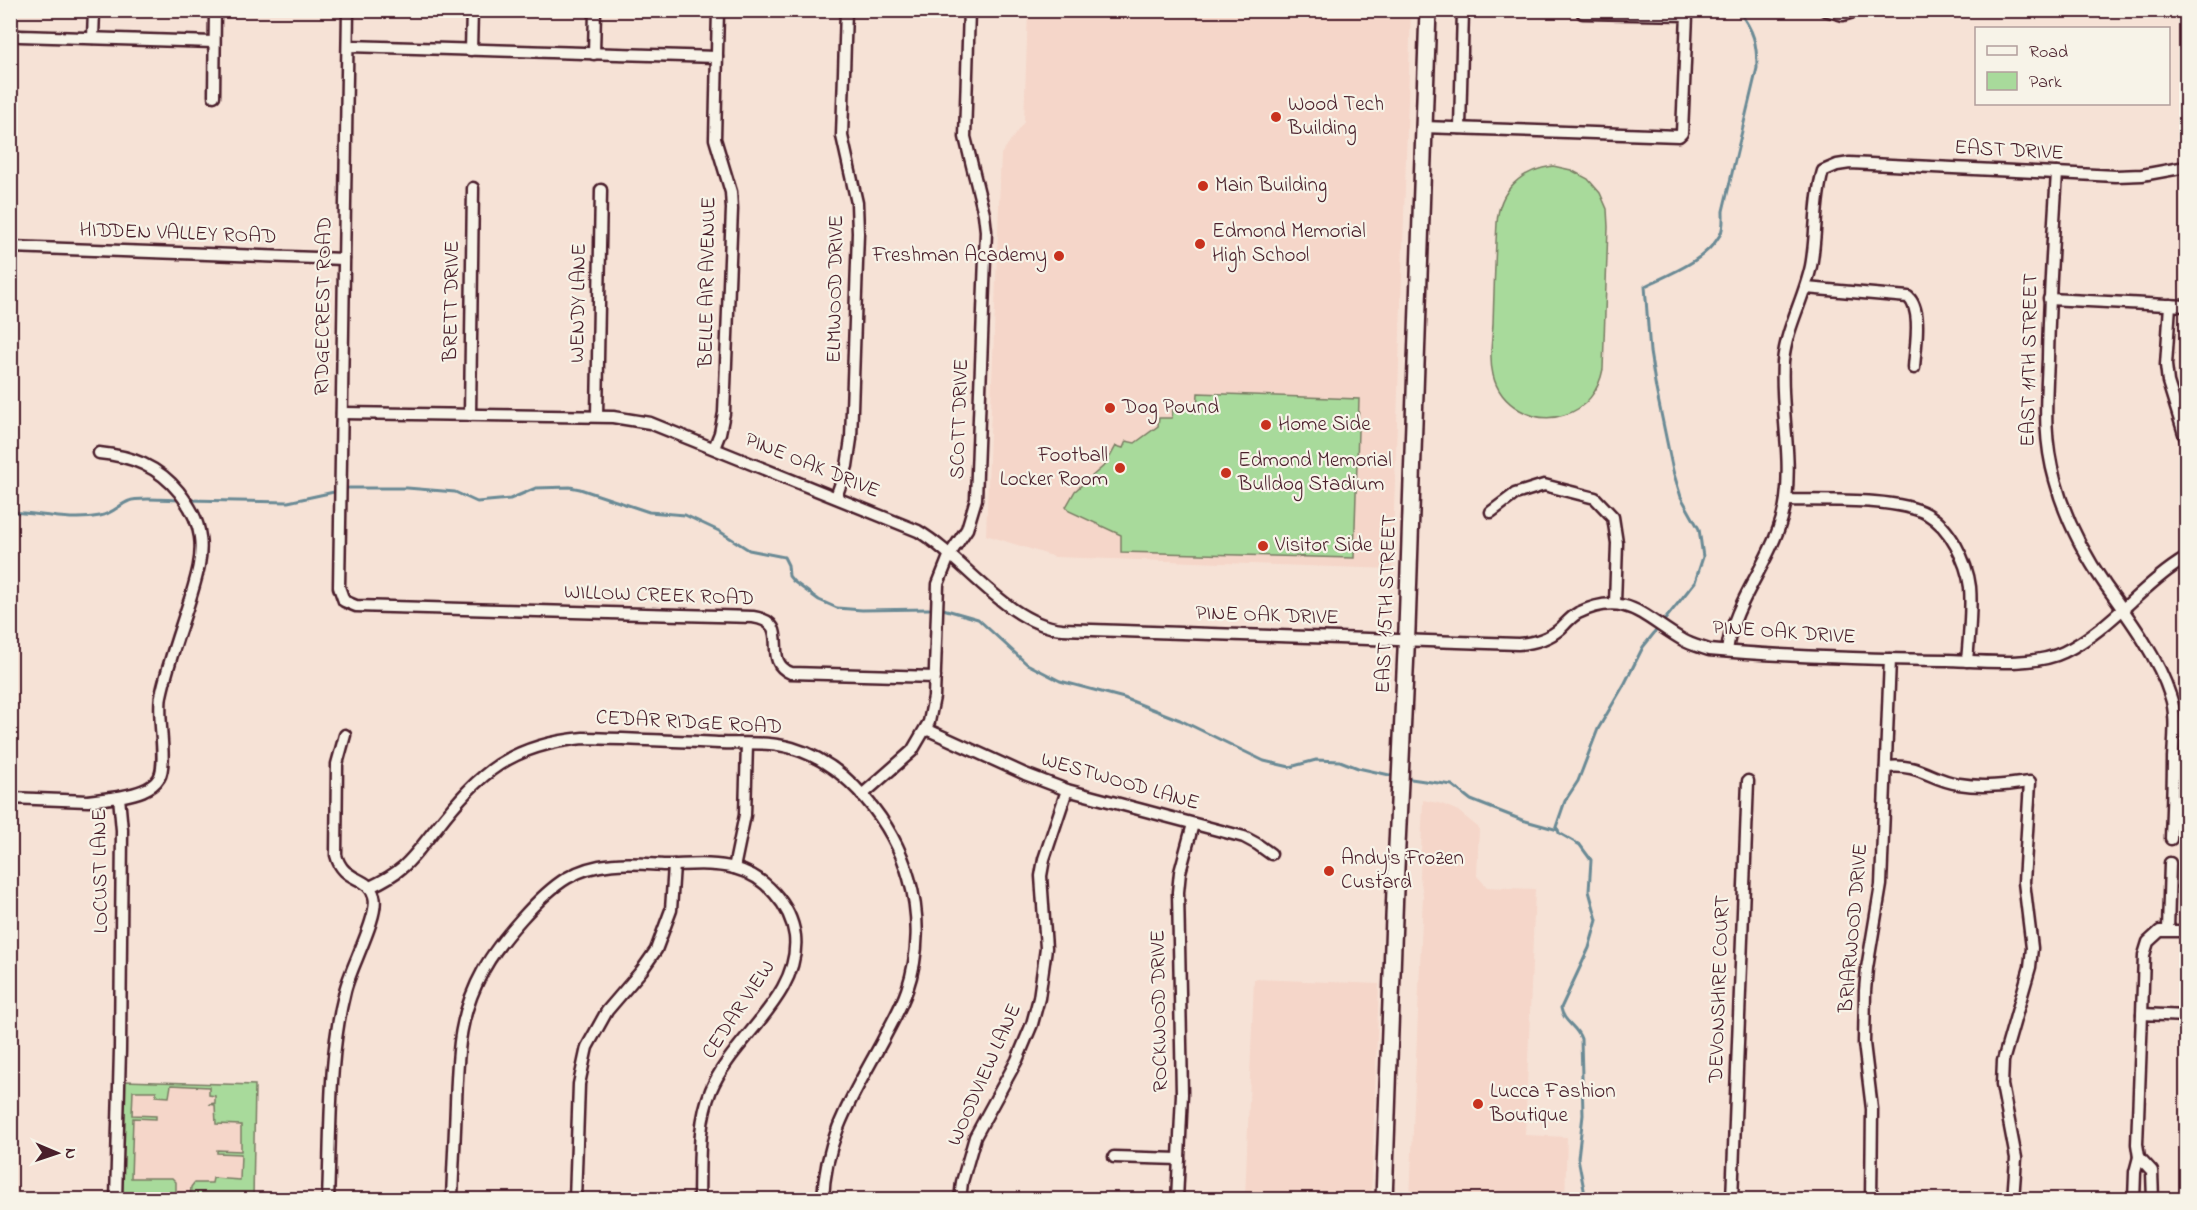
<svg xmlns="http://www.w3.org/2000/svg" width="2197" height="1210" viewBox="0 0 2197 1210" font-family="'Indie Flower',sans-serif">
<style>
.built{fill:#f5d6c9}
.green{fill:#a8da9b;stroke:#797c63;stroke-width:1.5}
.lines{fill:none;stroke-linecap:round;stroke-linejoin:round}
.stream{stroke:#6b8a95;stroke-width:3}
.minor-casing{stroke:#4a1f2b;stroke-width:15}
.primary-casing{stroke:#4a1f2b;stroke-width:20}
.minor{stroke:#f7f3e8;stroke-width:10}
.primary{stroke:#f7f3e8;stroke-width:15}
.poi-dot{fill:#c8321e;stroke:#f7f3e8;stroke-width:2}
.labels{text-anchor:middle;dominant-baseline:central;stroke-width:4.5;stroke-linejoin:round;paint-order:stroke}
.poi-label{font-size:21px;fill:#4a1f2b;stroke:#f7f3e8;text-anchor:start}
.street-label{font-size:21px;fill:#4a1f2b;stroke:#f7f3e8}
</style>
<rect width="100%" height="100%" fill="#f6e2d6"/>
<filter id="ink" filterUnits="userSpaceOnUse"><feTurbulence type="fractalNoise" baseFrequency=".0167" numOctaves="2"/><feDisplacementMap in="SourceGraphic" scale="12" xChannelSelector="R" yChannelSelector="G"/><feConvolveMatrix kernelMatrix="1 2 1 2 8 2 1 2 1" color-interpolation-filters="sRGB"/></filter>
<g filter="url(#ink)">
<!-- built -->
<g class="built">
<path d="M 1028,11 L 1411,11 L 1392,569 L 1055,557 L 986,535 L 1001,154 L 1024,122 Z"/>
<path d="M 1423,800 L 1442,804 L 1458,811 L 1479,828 L 1477,876 L 1487,887 L 1535,889 L 1525,1135 L 1567,1137 L 1565,1199 L 1410,1199 L 1423,895 L 1420,877 Z"/>
<path d="M 1254,979 L 1379,984 L 1371,1199 L 1245,1199 Z"/>
<path d="M 119,1081 L 255,1085 L 253,1199 L 116,1200 Z"/>
</g>
<!-- green -->
<g class="green">
<path d="M 1553,166 L 1571,170 L 1588,179 L 1600,193 L 1607,209 L 1608,227 L 1603,369 C 1599,390 1586,409 1564,415 C 1534,425 1500,405 1493,375 C 1489,359 1492,341 1493,324 C 1494,291 1495,257 1497,223 C 1499,190 1521,170 1553,166 Z"/>
<path d="M 1198,393 L 1359,399 L 1354,558 L 1121,552 L 1121,535 L 1069,511 L 1066,507 L 1075,491 L 1106,464 L 1116,446 L 1123,448 L 1126,441 L 1135,443 L 1158,426 L 1159,418 L 1172,418 L 1173,408 L 1197,409 Z"/>
<path d="M 124,1081 L 255,1085 L 253,1199 L 190,1199 L 191,1187 L 194,1183 L 212,1183 L 213,1178 L 240,1180 L 241,1154 L 217,1153 L 217,1150 L 241,1151 L 241,1125 L 216,1124 L 215,1105 L 209,1104 L 215,1103 L 215,1096 L 209,1095 L 209,1087 L 171,1085 L 169,1097 L 156,1096 L 156,1091 L 133,1091 L 132,1115 L 156,1116 L 156,1119 L 133,1118 L 131,1178 L 172,1178 L 176,1182 L 176,1199 L 120,1200 Z"/>
</g>
<g class="lines">
<!-- stream -->
<g class="stream">
<path d="M 349,488 L 407,488 L 455,492 L 477,502 L 510,499 L 536,488 L 570,487 L 580,489 L 649,512 L 685,515 L 719,531 L 749,550 L 784,557 L 788,565 L 789,576 L 793,581 L 819,600 L 837,608 L 862,610 L 929,609"/>
<path d="M 187,500 L 288,502 L 334,492"/>
<path d="M 10,512 C 40,513 70,522 100,516 C 112,514 119,505 129,501 C 136,497 169,500 181,500"/>
<path d="M 943,609 L 978,619 L 1027,664 L 1060,681 L 1124,698 L 1180,720 L 1264,761 L 1290,767 L 1316,760 L 1340,761 L 1358,768 L 1394,776"/>
<path d="M 1404,778 L 1452,785 L 1471,800 L 1522,820 L 1558,830 L 1559,833 L 1580,845 L 1591,860 L 1589,891 L 1597,920 L 1589,948 L 1561,1008 C 1563,1022 1577,1026 1581,1039 L 1583,1115 L 1578,1158 L 1586,1200"/>
<path d="M 1558,830 L 1556,827 L 1565,801 L 1578,781 L 1598,729 L 1625,683 L 1643,647 L 1695,582 L 1703,557 L 1699,529 L 1681,497 L 1673,471 L 1656,389 L 1650,352 L 1645,286 C 1670,274 1705,261 1720,235 C 1724,228 1723,219 1723,211 L 1757,68 C 1757,43 1754,31 1738,10"/>
</g>
<defs>
<g id="minor">
<path d="M 348,10 L 339,587 L 344,601 L 356,606 L 753,617 C 795,623 759,660 791,673 L 935,677"/>
<path d="M 1825,10 L 1843,15 L 1860,10"/>
<path d="M 10,34 L 20,36 L 214,42"/>
<path d="M 93,38 L 94,10"/>
<path d="M 348,46 L 717,57"/>
<path d="M 471,50 L 472,10"/>
<path d="M 594,54 L 595,10"/>
<path d="M 214,96 L 215,10"/>
<path d="M 1423,127 L 1679,136 L 1682,133 L 1687,15 L 1583,13 L 1581,10"/>
<path d="M 1460,128 L 1463,10"/>
<path d="M 2057,173 C 2053,235 2049,297 2048,359 C 2046,402 2043,438 2055,480 C 2065,518 2083,553 2106,586 C 2129,618 2158,657 2170,695 C 2177,714 2174,737 2173,758 C 2173,785 2172,812 2171,839"/>
<path d="M 10,247 L 344,259"/>
<path d="M 1806,288 L 1908,297 C 1923,310 1915,348 1914,368"/>
<path d="M 2049,299 L 2186,306"/>
<path d="M 2170,305 L 2166,365 L 2168,382 L 2186,440"/>
<path d="M 342,413 L 613,417 L 650,423 L 918,531 C 964,558 1007,624 1062,629 L 1518,644 C 1535,643 1549,639 1561,628 C 1566,623 1571,617 1578,613 C 1627,589 1645,619 1683,640 C 1691,645 1701,647 1709,650 C 1788,657 1868,659 1947,660 C 1980,661 2034,667 2064,652 C 2111,629 2142,584 2186,558"/>
<path d="M 470,415 L 473,188"/>
<path d="M 597,416 L 601,190"/>
<path d="M 714,448 L 720,433 L 724,413 L 732,209 L 731,192 L 715,139 L 718,10"/>
<path d="M 99,453 C 131,456 158,466 179,492 C 189,505 198,519 200,537 C 203,558 196,579 190,599 C 180,631 168,663 161,696 C 157,717 168,763 159,778 C 151,791 133,794 119,797 L 122,830 L 120,1049 L 116,1200"/>
<path d="M 836,497 L 847,466 L 851,439 L 858,233 L 857,203 L 842,136 L 846,10"/>
<path d="M 1786,500 C 1822,501 1897,497 1927,514 C 1950,527 1967,562 1970,587 C 1972,611 1969,637 1967,661"/>
<path d="M 1491,512 L 1515,494 L 1544,485 L 1595,498 L 1613,517 L 1617,543 L 1615,604"/>
<path d="M 1727,651 C 1733,599 1779,554 1786,499 C 1792,453 1780,407 1783,362 C 1786,328 1804,299 1811,266 C 1817,235 1814,201 1823,171 L 1837,165 L 1850,163 L 2116,176 L 2142,175 L 2186,167"/>
<path d="M 926,729 L 1025,774 L 1067,790 L 1244,837 L 1257,844 L 1271,854"/>
<path d="M 1886,767 C 1921,763 1929,780 1959,784 C 1982,788 2006,785 2030,782 L 2024,882 L 2032,948 L 2030,967 L 2003,1061 L 2002,1085 L 2016,1158 L 2013,1200"/>
<path d="M 862,795 L 912,751 L 929,722 L 934,697 L 938,584 L 950,554 L 967,529 L 976,499 L 986,231 L 984,214 L 965,137 L 969,10"/>
<path d="M 10,798 L 88,801 L 119,797"/>
<path d="M 734,868 L 745,815 L 747,744"/>
<path d="M 370,887 C 407,870 412,858 437,827 C 480,772 511,745 583,738 C 629,739 674,741 720,743 C 743,744 769,741 792,748 C 848,764 894,824 909,878 C 920,915 919,955 907,990 C 901,1008 891,1024 883,1040 C 854,1094 825,1136 823,1200"/>
<path d="M 2168,930 L 2170,863"/>
<path d="M 2142,1014 L 2144,955 L 2148,942 L 2160,931 L 2186,931"/>
<path d="M 1114,1157 L 1179,1159"/>
<path d="M 2139,1157 L 2137,1144 L 2142,1014 L 2186,1016"/>
<path d="M 328,1200 C 331,1130 328,1058 345,991 C 350,968 380,915 374,896 C 368,875 343,883 336,855 L 337,764 L 345,735"/>
<path d="M 452,1200 C 453,1167 455,1135 456,1103 C 458,1052 458,1016 484,969 C 499,942 540,894 567,878 C 597,860 631,863 665,865 C 687,865 713,862 734,868 C 765,876 791,905 795,936 C 801,997 732,1038 711,1090 C 697,1124 700,1163 699,1200"/>
<path d="M 575,1200 L 579,1084 L 587,1047 L 607,1011 L 642,970 L 656,950 L 671,910 L 674,865"/>
<path d="M 960,1200 L 962,1182 L 975,1137 L 1017,1060 L 1032,1024 L 1039,998 L 1046,948 L 1041,876 L 1044,859 L 1067,790"/>
<path d="M 1177,1200 L 1182,1094 L 1178,892 L 1180,872 L 1193,824"/>
<path d="M 1732,1200 L 1748,781"/>
<path d="M 1871,1200 L 1872,1109 L 1864,1043 L 1865,991 L 1867,968 L 1881,885 L 1890,659"/>
<path d="M 2134,1200 L 2135,1172 L 2139,1157 L 2152,1171 L 2153,1200"/>
</g>
<path id="primary" d="M 1384,1200 L 1395,889 L 1407,629 L 1428,10"/>
</defs>
<!-- minor casing -->
<use href="#minor" class="minor-casing"/>
<!-- primary casing -->
<use href="#primary" class="primary-casing"/>
<!-- minor -->
<use href="#minor" class="minor"/>
<!-- primary -->
<use href="#primary" class="primary"/>
</g>
</g>
<!-- markers -->
<g class="poi-dot">
<circle cx="1276" cy="117" r="6"/>
<circle cx="1203" cy="186" r="6"/>
<circle cx="1200" cy="244" r="6"/>
<circle cx="1059" cy="256" r="6"/>
<circle cx="1110" cy="408" r="6"/>
<circle cx="1266" cy="425" r="6"/>
<circle cx="1120" cy="468" r="6"/>
<circle cx="1226" cy="473" r="6"/>
<circle cx="1263" cy="546" r="6"/>
<circle cx="1329" cy="871" r="6"/>
<circle cx="1478" cy="1104" r="6"/>
</g>
<g class="labels">
<!-- poi labels -->
<g class="poi-label">
<text x="1288" y="105">Wood Tech<tspan x="1288" dy="24">Building</tspan></text>
<text x="1215" y="186">Main Building</text>
<text x="1212" y="232">Edmond Memorial<tspan x="1212" dy="24">High School</tspan></text>
<text x="1047" y="256" text-anchor="end">Freshman Academy</text>
<text x="1122" y="408">Dog Pound</text>
<text x="1278" y="425">Home Side</text>
<text x="1108" y="456" text-anchor="end">Football<tspan x="1108" dy="24">Locker Room</tspan></text>
<text x="1238" y="461">Edmond Memorial<tspan x="1238" dy="24">Bulldog Stadium</tspan></text>
<text x="1275" y="546">Visitor Side</text>
<text x="1341" y="859">Andy's Frozen<tspan x="1341" dy="24">Custard</tspan></text>
<text x="1490" y="1092">Lucca Fashion<tspan x="1490" dy="24">Boutique</tspan></text>
</g>
<!-- street labels -->
<g class="street-label">
<text transform="translate(2009 151) rotate(3)">EAST DRIVE</text>
<text transform="translate(178 234) rotate(2)">HIDDEN VALLEY ROAD</text>
<text transform="translate(708 282) rotate(-89)">BELLE AIR AVENUE</text>
<text transform="translate(836 289) rotate(-89)">ELMWOOD DRIVE</text>
<text transform="translate(452 301) rotate(-89)">BRETT DRIVE</text>
<text transform="translate(579 303) rotate(-89)">WENDY LANE</text>
<text transform="translate(324 306) rotate(-89)">RIDGECREST ROAD</text>
<text transform="translate(2030 360) rotate(-89)">EAST 11TH STREET</text>
<text transform="translate(960 419) rotate(-88)">SCOTT DRIVE</text>
<text transform="translate(812 466) rotate(22)">PINE OAK DRIVE</text>
<text transform="translate(659 596) rotate(2)">WILLOW CREEK ROAD</text>
<text transform="translate(1387 604) rotate(-88)">EAST 15TH STREET</text>
<text transform="translate(1267 616) rotate(2)">PINE OAK DRIVE</text>
<text transform="translate(1784 633) rotate(4)">PINE OAK DRIVE</text>
<text transform="translate(689 723) rotate(3)">CEDAR RIDGE ROAD</text>
<text transform="translate(1120 782) rotate(16)">WESTWOOD LANE</text>
<text transform="translate(101 871) rotate(-91)">LOCUST LANE</text>
<text transform="translate(1854 928) rotate(-85)">BRIARWOOD DRIVE</text>
<text transform="translate(1720 989) rotate(-88)">DEVONSHIRE COURT</text>
<text transform="translate(739 1010) rotate(-56)">CEDAR VIEW</text>
<text transform="translate(1160 1011) rotate(-91)">ROCKWOOD DRIVE</text>
<text transform="translate(985 1075) rotate(-66)">WOODVIEW LANE</text>
</g>
</g>
<!-- margin -->
<rect width="2197" height="1210" fill="none" stroke="#f7f3e8" stroke-width="36"/>
<rect x="18" y="18" width="2161" height="1174" fill="none" stroke="#4a1f2b" stroke-width="2" filter="url(#ink)"/>
<!-- legend -->
<rect x="1975" y="27" width="195" height="78" fill="#f7f3e8" stroke="#b29e9c" stroke-width="1.5"/>
<rect x="1987" y="46" width="30" height="9" fill="#f7f3e8" stroke="#b29e9c" stroke-width="1.5"/>
<text x="2029" y="57" font-size="18" fill="#4a1f2b">Road</text>
<rect x="1987" y="72" width="30" height="18" fill="#a8da9b" stroke="#b29e9c" stroke-width="1.5"/>
<text x="2029" y="87" font-size="18" fill="#4a1f2b">Park</text>
<!-- north arrow -->
<g transform="translate(57 1153) rotate(92)" stroke="#f7f3e8" stroke-width="4.5" paint-order="stroke">
<path d="M0-4.5L10 22L0 15L-10 22Z" fill="#4a1f2b"/>
<text y="-9" font-size="16" font-weight="bold" text-anchor="middle" fill="#4a1f2b">N</text>
</g>
</svg>
